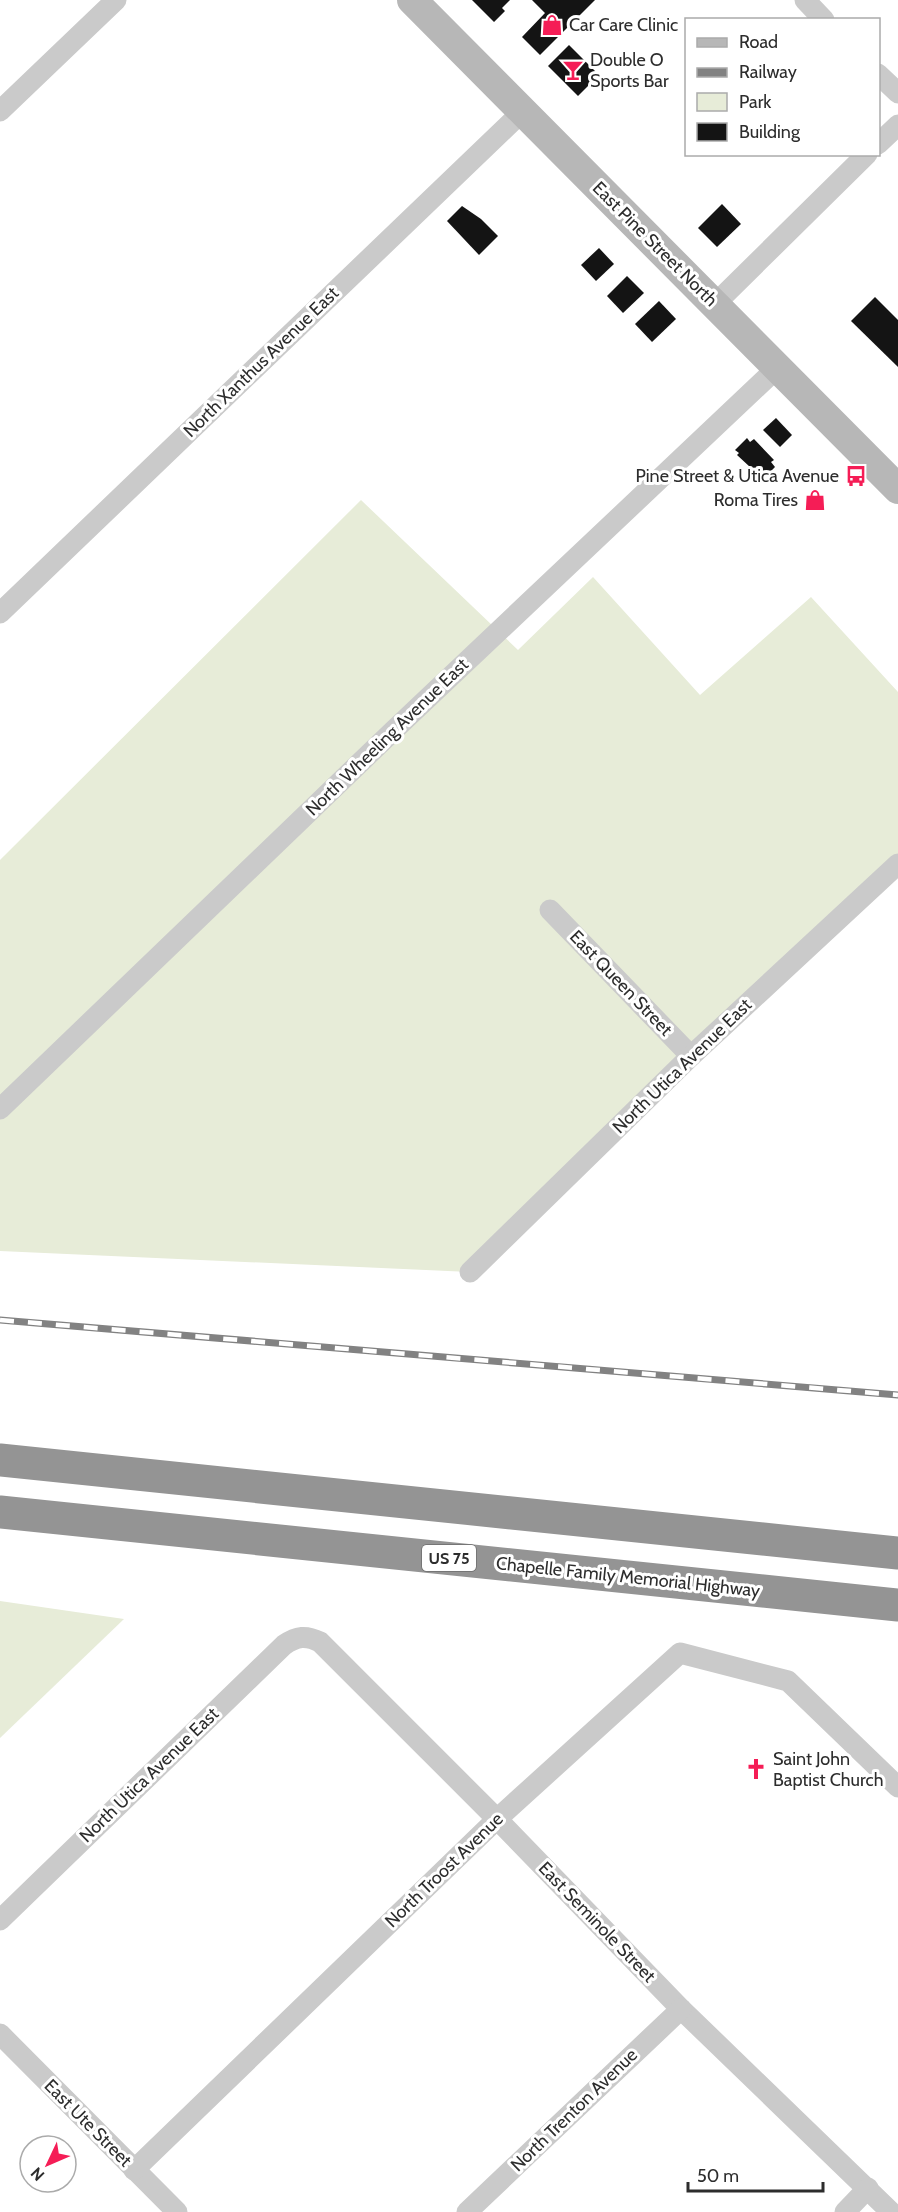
<svg xmlns="http://www.w3.org/2000/svg" width="898" height="2212" viewBox="0 0 898 2212" font-family="Cabin,sans-serif">
<style>
.green{fill:#e7ecd8}
.building{fill:#141414}
.lines{fill:none;stroke-linecap:round;stroke-linejoin:round}
.minor{stroke:#cacaca;stroke-width:21}
.secondary{stroke:#b7b7b7;stroke-width:30}
.motorway{stroke:#949494;stroke-width:33}
.rail-casing{stroke:#828282;stroke-width:7}
.rail{stroke:#fff;stroke-width:4.5;stroke-dasharray:14;stroke-linecap:butt}
.labels{text-anchor:middle;dominant-baseline:central;stroke-width:6;stroke-linejoin:round;paint-order:stroke}
.shield{fill:#fff;stroke:#6c6c6c;stroke-width:1.5}
.shield-label{font-size:16px;font-weight:bold;fill:#2d2d2d}
.poi-label{font-size:18px;fill:#2d2d2d;stroke:#fff;text-anchor:start}
.street-label{font-size:18px;fill:#2d2d2d;stroke:#fff}
</style>
<rect width="100%" height="100%" fill="#fff"/>
<!-- green -->
<g class="green">
<path d="M 361,500 L 518,650 L 593,577 L 700,695 L 811,597 L 898,692 L 898,866 L 470,1272 L 0,1251 L 0,860 Z"/>
<path d="M 0,1601 L 124,1619 L 0,1738 Z"/>
</g>
<!-- building -->
<g class="building">
<path d="M 472,0 L 510,0 L 502,8 L 505,11 L 494,22 Z"/>
<path d="M 532,0 L 595,0 L 540,55 L 522,37 L 545,13 Z"/>
<path d="M 569,45 L 599,75 L 578,96 L 548,66 Z"/>
<path d="M 722,204 L 741,224 L 717,247 L 698,228 Z"/>
<path d="M 462,206 L 481,219 L 498,236 L 479,255 L 447,221 Z"/>
<path d="M 599,248 L 614,264 L 596,281 L 581,265 Z"/>
<path d="M 627,276 L 644,293 L 623,313 L 607,296 Z"/>
<path d="M 875,297 L 898,320 L 898,367 L 851,321 Z"/>
<path d="M 659,301 L 676,319 L 652,342 L 635,324 Z"/>
<path d="M 776,418 L 792,435 L 780,447 L 763,430 Z"/>
<path d="M 747,438 L 750,442 L 754,439 L 774,460 L 771,462 L 775,467 L 763,479 L 737,455 L 739,453 L 735,450 Z"/>
</g>
<g class="lines">
<!-- minor -->
<g class="minor">
<path d="M 805,0 L 824,20"/>
<path d="M 878,74 L 898,93"/>
<path d="M 0,111 L 116,0"/>
<path d="M 878,144 L 898,125"/>
<path d="M 715,304 L 867,154"/>
<path d="M 0,613 L 522,112"/>
<path d="M 550,910 L 691,1056"/>
<path d="M 0,1109 L 393,731 L 777,368"/>
<path d="M 470,1272 L 691,1056 L 898,864"/>
<path d="M 0,1920 L 284,1645 C 297,1636 306,1635 320,1642 L 497,1819 L 681,2009 L 891,2212"/>
<path d="M 0,2034 L 177,2212"/>
<path d="M 134,2170 L 497,1819 L 680,1653 L 788,1681 L 898,1787"/>
<path d="M 467,2212 L 681,2009"/>
<path d="M 845,2212 L 868,2188"/>
</g>
<!-- secondary -->
<path class="secondary" d="M 412,0 L 898,489"/>
<!-- motorway -->
<g class="motorway">
<path d="M 0,1460 L 898,1553"/>
<path d="M 0,1512 L 898,1605"/>
</g>
<defs>
<path id="rail" d="M 0,1320 L 898,1395"/>
</defs>
<!-- rail casing -->
<use href="#rail" class="rail-casing"/>
<!-- rail -->
<use href="#rail" class="rail"/>
</g>
<!-- icons -->
<defs>
<symbol id="shop-bare" viewBox="-9 -9 18 18"><path d="M-5-2.5h2.3a2.7 3.5 0 0 1 5.4 0H5L5.5 6h-11ZM-1.5-2.5h3a1.5 2.3 0 0 0-3 0Z" fill="#f51d56" stroke="#fff" stroke-width="2.5" paint-order="stroke"/></symbol>
<symbol id="bar-bare" viewBox="-9 -9 18 18"><path d="M-6-5H6L.8 .8V4.5H3.5V6h-7V4.5H-.8V.8Z" fill="#f51d56" stroke="#fff" stroke-width="2.5" paint-order="stroke"/></symbol>
<symbol id="bus-bare" viewBox="-9 -9 18 18"><path d="M-5-6H5V4H4V6H2V4H-2V6H-4V4H-5ZM-3.5-4V0h7V-4ZM-3.5 1.2v1.5H-2V1.2ZM2 1.2v1.5H3.5V1.2Z" fill="#f51d56" stroke="#fff" stroke-width="2.5" paint-order="stroke"/></symbol>
<symbol id="church-bare" viewBox="-9 -9 18 18"><path d="M-1.2-6h2.4v3.5h3.3v2.4h-3.3V6h-2.4V-.1h-3.3v-2.4h3.3Z" fill="#f51d56" stroke="#fff" stroke-width="2.5" paint-order="stroke"/></symbol>
</defs>
<g fill-rule="evenodd">
<use href="#shop-bare" x="537" y="10" width="30" height="30"/>
<use href="#bar-bare" x="558" y="55" width="30" height="30"/>
<use href="#bus-bare" x="841" y="461" width="30" height="30"/>
<use href="#shop-bare" x="800" y="485" width="30" height="30"/>
<use href="#church-bare" x="741" y="1754" width="30" height="30"/>
</g>
<g class="labels">
<!-- shield labels -->
<rect class="shield" x="422" y="1545" width="54" height="26" rx="4.5"/>
<g class="shield-label">
<text x="449" y="1558">US 75</text>
</g>
<!-- poi labels -->
<g class="poi-label">
<text x="569" y="25">Car Care Clinic</text>
<text x="590" y="60">Double O<tspan x="590" dy="21">Sports Bar</tspan></text>
<text x="839" y="476" text-anchor="end">Pine Street &amp; Utica Avenue</text>
<text x="798" y="500" text-anchor="end">Roma Tires</text>
<text x="773" y="1759">Saint John<tspan x="773" dy="21">Baptist Church</tspan></text>
</g>
<!-- street labels -->
<g class="street-label">
<text transform="translate(655 244) rotate(45)">East Pine Street North</text>
<text transform="translate(261 362) rotate(-44)">North Xanthus Avenue East</text>
<text transform="translate(387 737) rotate(-44)">North Wheeling Avenue East</text>
<text transform="translate(621 983) rotate(46)">East Queen Street</text>
<text transform="translate(682 1066) rotate(-44)">North Utica Avenue East</text>
<text transform="translate(628 1577) rotate(6)">Chapelle Family Memorial Highway</text>
<text transform="translate(149 1775) rotate(-44)">North Utica Avenue East</text>
<text transform="translate(444 1870) rotate(-44)">North Troost Avenue</text>
<text transform="translate(597 1922) rotate(46)">East Seminole Street</text>
<text transform="translate(574 2110) rotate(-44)">North Trenton Avenue</text>
<text transform="translate(88 2123) rotate(45)">East Ute Street</text>
</g>
</g>
<!-- legend -->
<rect x="685" y="18" width="195" height="138" fill="#ffffff" stroke="#ababab" stroke-width="1.5"/>
<rect x="697" y="38" width="30" height="9" fill="#b7b7b7" stroke="#ababab" stroke-width="1.5"/>
<text x="739" y="48" font-size="18" fill="#2d2d2d">Road</text>
<rect x="697" y="68" width="30" height="9" fill="#828282" stroke="#ababab" stroke-width="1.5"/>
<text x="739" y="78" font-size="18" fill="#2d2d2d">Railway</text>
<rect x="697" y="93" width="30" height="18" fill="#e7ecd8" stroke="#ababab" stroke-width="1.5"/>
<text x="739" y="108" font-size="18" fill="#2d2d2d">Park</text>
<rect x="697" y="123" width="30" height="18" fill="#141414" stroke="#ababab" stroke-width="1.5"/>
<text x="739" y="138" font-size="18" fill="#2d2d2d">Building</text>
<!-- north arrow -->
<g transform="translate(48 2164) rotate(226)"><circle r="28" fill="#ffffff" stroke="#ababab" stroke-width="1.5"/>
<path d="M0-4.5L10 22L0 15L-10 22Z" fill="#f51d56"/>
<text y="-9" font-size="16" font-weight="bold" text-anchor="middle" fill="#2d2d2d">N</text>
</g>
<!-- scale -->
<path d="M688 2182v9h135v-9" fill="none" stroke="#2d2d2d" stroke-width="3"/>
<text x="697" y="2182" font-size="18" fill="#2d2d2d" stroke="#ffffff" stroke-width="4.5" paint-order="stroke">50 m</text>
</svg>
